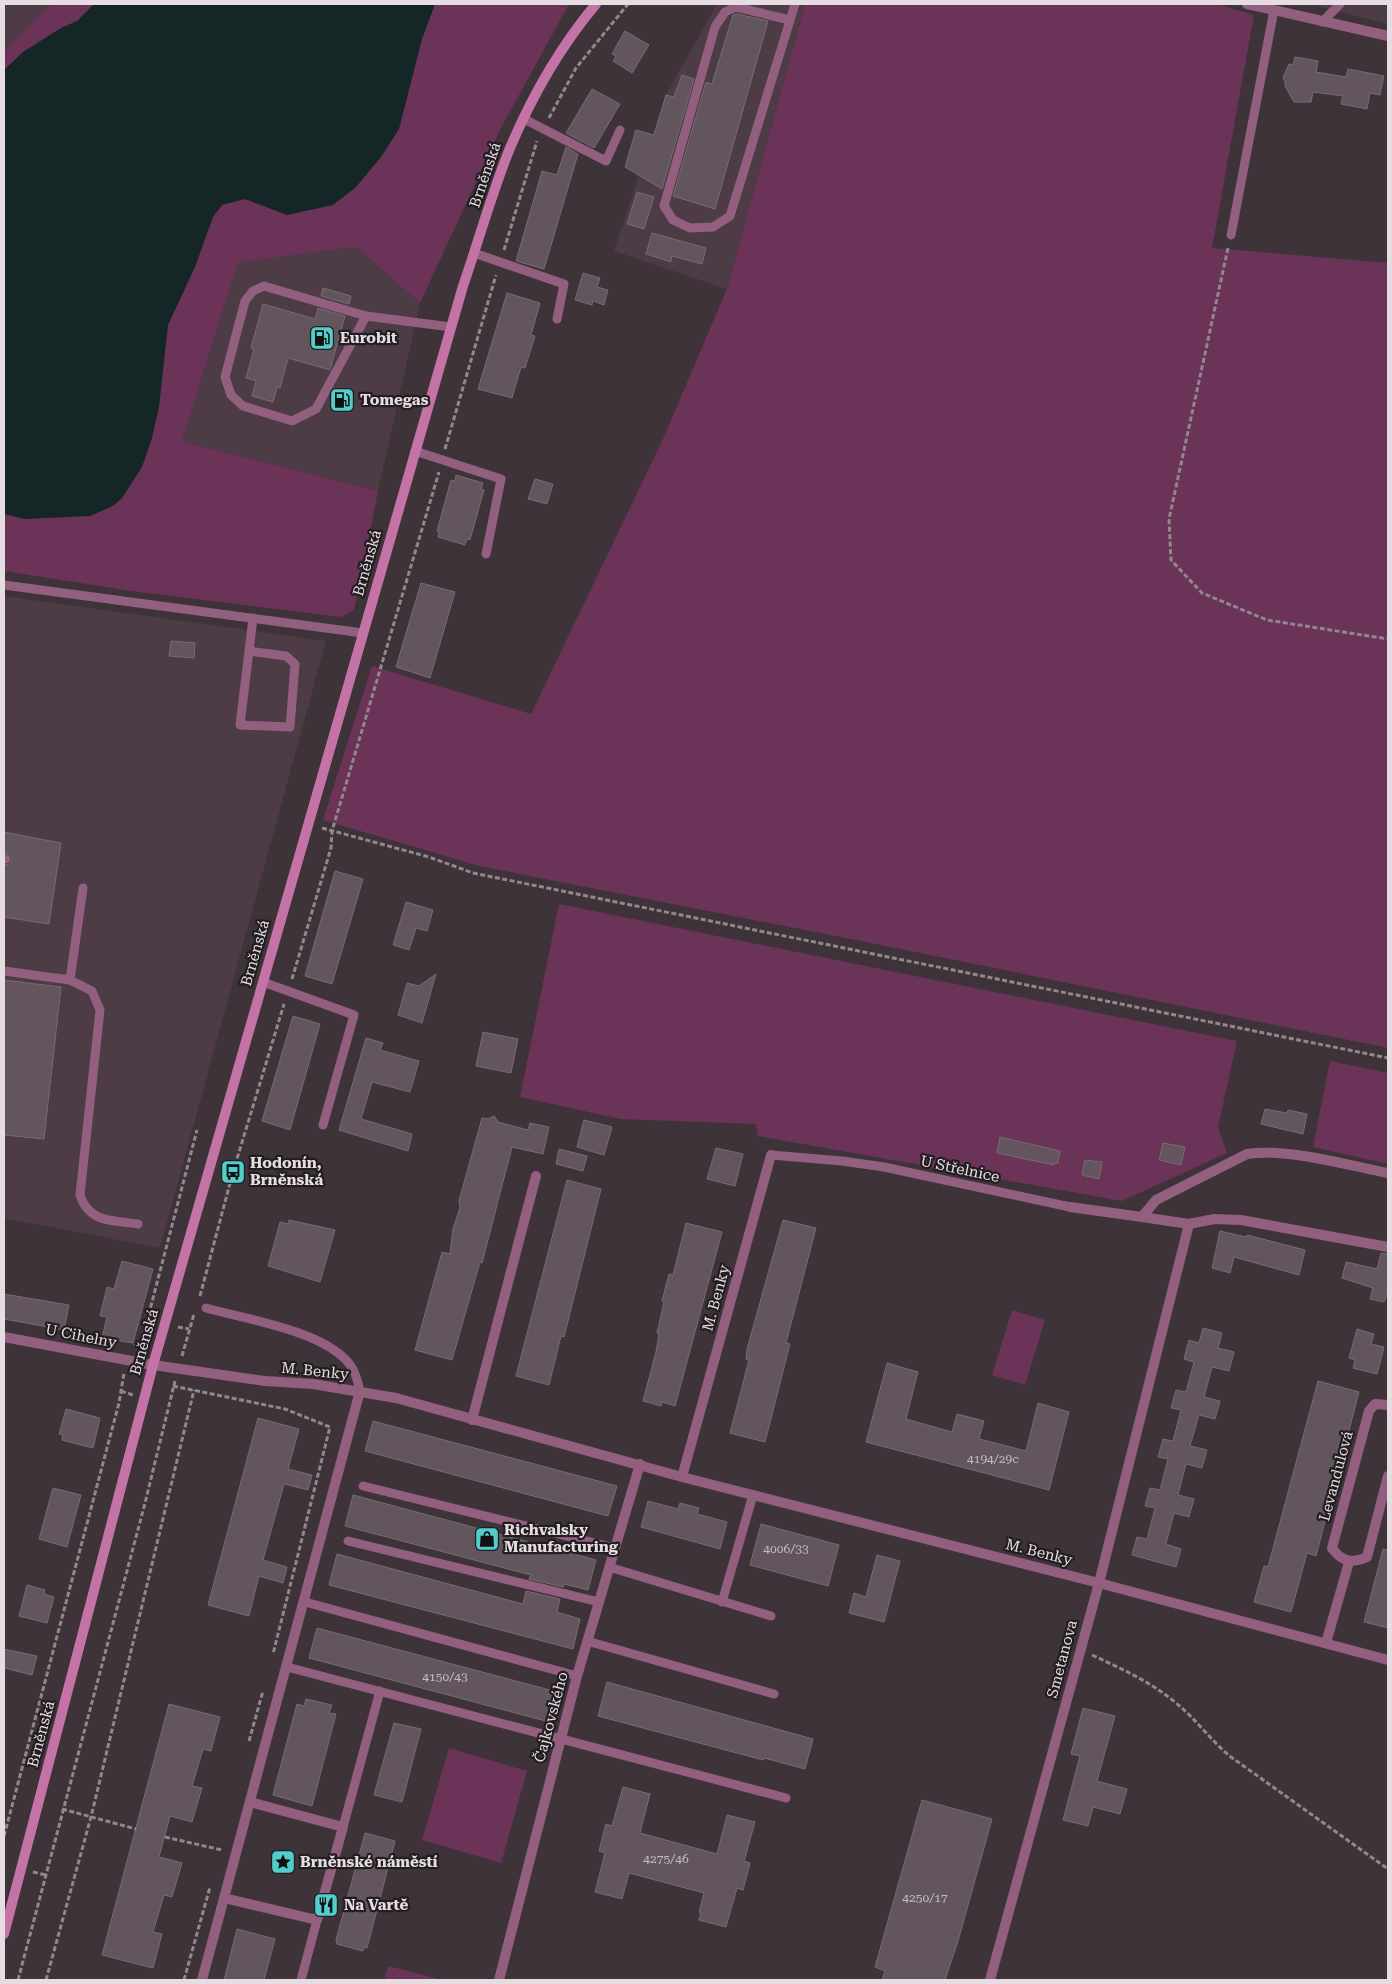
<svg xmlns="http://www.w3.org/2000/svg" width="1392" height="1984" viewBox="0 0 1392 1984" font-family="'Roboto Serif',serif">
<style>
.built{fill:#4d3b45}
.green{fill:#6a3357}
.water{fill:#142625}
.building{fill:#63555d;stroke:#786b72}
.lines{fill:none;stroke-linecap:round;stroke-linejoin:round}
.path{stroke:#91878d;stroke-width:3;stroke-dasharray:5 2.5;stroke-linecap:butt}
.lane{stroke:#925f7f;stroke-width:9}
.street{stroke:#925f7f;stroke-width:10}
.secondary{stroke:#c473a6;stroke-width:10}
.labels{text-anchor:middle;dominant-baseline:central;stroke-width:4.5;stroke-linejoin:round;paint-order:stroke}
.number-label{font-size:12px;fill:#c4bbc0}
.street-label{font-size:15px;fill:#e5dde1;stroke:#221d20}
.poi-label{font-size:15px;font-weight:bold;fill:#e5dde1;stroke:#221d20;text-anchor:start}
</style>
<rect width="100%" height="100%" fill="#3f333a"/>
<!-- built -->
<g class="built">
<path d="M 4,4 L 51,4 L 4,51 Z"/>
<path d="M 717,4 L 805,4 L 727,289 L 614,251 L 666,95 Z"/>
<path d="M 1310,4 L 1388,4 L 1388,24 Z"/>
<path d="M 356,247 L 420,303 L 378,491 L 182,441 L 238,261 Z"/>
<path d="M 4,596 L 326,641 L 160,1248 L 4,1218 Z"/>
</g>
<!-- green -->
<g class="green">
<path d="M 51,4 L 569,4 L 501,128 L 420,303 L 356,247 L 238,262 L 182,441 L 378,491 L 354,610 L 341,617 L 131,591 L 4,571 L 4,51 Z"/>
<path d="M 805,4 L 1217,4 L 1254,15 L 1212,248 L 1388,263 L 1388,1048 L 866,942 L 479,866 L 323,820 L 372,666 L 531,714 L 663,439 L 727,289 Z"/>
<path d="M 559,904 L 1237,1041 L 1218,1127 L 1227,1153 L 1122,1201 L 758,1136 L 756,1124 L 621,1119 L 520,1097 Z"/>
<path d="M 1330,1061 L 1388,1073 L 1388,1164 L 1313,1147 Z"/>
<path d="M 1012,1310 L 1045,1320 L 1025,1385 L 992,1375 Z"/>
<path d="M 449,1748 L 527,1771 L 501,1863 L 422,1840 Z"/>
<path d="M 388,1966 L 443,1980 L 384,1980 Z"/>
</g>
<!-- water -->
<path class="water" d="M 94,4 L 435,4 L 422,39 L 399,129 L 381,157 L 356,187 L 333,205 L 287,215 L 245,199 L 222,205 L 213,217 L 195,267 L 168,325 L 159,407 L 152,438 L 142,467 L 122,498 L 113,506 L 90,516 L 25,519 L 4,514 L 4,70 L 23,52 L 61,28 L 77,21 Z"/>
<!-- building -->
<g class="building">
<path d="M 737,14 L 768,21 L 715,209 L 673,196 L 706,82 L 712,84 L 733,15 Z"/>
<path d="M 625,31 L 649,45 L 632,73 L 613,61 L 616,56 L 612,54 Z"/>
<path d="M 1295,57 L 1318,61 L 1316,72 L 1346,77 L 1348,69 L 1384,76 L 1380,95 L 1370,93 L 1367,109 L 1341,104 L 1343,96 L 1313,92 L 1311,102 L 1294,102 L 1285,86 L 1285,81 L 1283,78 L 1289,64 L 1293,65 Z"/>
<path d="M 682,75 L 694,79 L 662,189 L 625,167 L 636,130 L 654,135 L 666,95 L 674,97 Z"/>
<path d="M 592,89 L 620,104 L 594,148 L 566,133 Z"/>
<path d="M 566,147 L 578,154 L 544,269 L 516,261 L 542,171 L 557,175 Z"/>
<path d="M 637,192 L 654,197 L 644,229 L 627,224 Z"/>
<path d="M 652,233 L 706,248 L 702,264 L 672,256 L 671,262 L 646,254 Z"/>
<path d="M 583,273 L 600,278 L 597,287 L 608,290 L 604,305 L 593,301 L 592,305 L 575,300 Z"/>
<path d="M 323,288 L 351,296 L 349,304 L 321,296 Z"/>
<path d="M 507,293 L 540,303 L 531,335 L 535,336 L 525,368 L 521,367 L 512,398 L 478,389 Z"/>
<path d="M 263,304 L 315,319 L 318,308 L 345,316 L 330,370 L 288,358 L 280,388 L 277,387 L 273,402 L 252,396 L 256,381 L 246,378 L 254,349 L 251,348 Z"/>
<path d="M 456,475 L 483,483 L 481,489 L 484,490 L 470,540 L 467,539 L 465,545 L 438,537 L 439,532 L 437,531 L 451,480 L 455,481 Z"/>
<path d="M 535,479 L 553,484 L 547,504 L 528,499 Z"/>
<path d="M 421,583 L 455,592 L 430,678 L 396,667 Z"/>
<path d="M 171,641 L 195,643 L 194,658 L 169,656 Z"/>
<path d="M 4,832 L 61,843 L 49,924 L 4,917 L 4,865 L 10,864 L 12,859 L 10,854 L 4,853 Z"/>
<path d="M 335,871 L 363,879 L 332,984 L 305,976 Z"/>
<path d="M 406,902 L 433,910 L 427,931 L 416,928 L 409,950 L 393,945 Z"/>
<path d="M 436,974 L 422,1023 L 398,1015 L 407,983 L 419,986 Z"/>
<path d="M 4,980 L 61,987 L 44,1139 L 4,1135 Z"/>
<path d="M 293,1016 L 320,1024 L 290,1130 L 262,1121 Z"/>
<path d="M 483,1032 L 518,1039 L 511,1073 L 476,1066 Z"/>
<path d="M 366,1038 L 383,1043 L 380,1050 L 419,1061 L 410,1092 L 372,1082 L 361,1119 L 412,1134 L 408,1151 L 339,1130 Z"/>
<path d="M 1265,1109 L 1287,1113 L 1288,1110 L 1307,1114 L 1303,1134 L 1261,1124 Z"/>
<path d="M 494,1116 L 498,1122 L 528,1130 L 530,1123 L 549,1127 L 543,1154 L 512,1147 L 482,1263 L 480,1262 L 452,1360 L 415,1350 L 442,1252 L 450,1254 L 453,1229 L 460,1208 L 459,1201 L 482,1118 L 488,1119 Z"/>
<path d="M 584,1120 L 612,1127 L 604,1155 L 577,1147 Z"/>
<path d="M 1000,1137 L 1060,1151 L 1058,1163 L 1054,1163 L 1054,1165 L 997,1153 Z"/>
<path d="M 1163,1143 L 1185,1147 L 1181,1165 L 1159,1160 Z"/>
<path d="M 716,1148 L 743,1154 L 735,1186 L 707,1179 Z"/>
<path d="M 559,1149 L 587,1156 L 583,1171 L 556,1164 Z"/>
<path d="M 1085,1160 L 1102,1162 L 1099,1179 L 1082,1175 Z"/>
<path d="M 567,1180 L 601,1189 L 564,1337 L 561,1336 L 549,1385 L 516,1376 Z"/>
<path d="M 289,1220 L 335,1230 L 320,1282 L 268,1266 L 280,1222 L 288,1224 Z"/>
<path d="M 783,1220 L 816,1228 L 786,1343 L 790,1344 L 765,1442 L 730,1433 L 749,1360 L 746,1359 L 747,1349 Z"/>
<path d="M 686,1223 L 722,1232 L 675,1406 L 662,1402 L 661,1406 L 643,1401 L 656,1352 L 659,1334 L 657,1333 L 664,1302 L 662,1301 L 669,1274 L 673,1275 Z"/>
<path d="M 1220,1231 L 1246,1237 L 1247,1235 L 1305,1250 L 1299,1275 L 1234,1257 L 1230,1273 L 1212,1268 Z"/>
<path d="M 1381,1253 L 1388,1254 L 1388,1292 L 1384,1302 L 1370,1299 L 1373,1288 L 1342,1278 L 1346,1262 L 1377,1269 Z"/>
<path d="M 122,1261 L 153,1269 L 133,1343 L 102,1338 L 107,1317 L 100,1316 L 107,1287 L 114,1289 Z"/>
<path d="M 4,1294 L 69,1305 L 64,1330 L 4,1319 Z"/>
<path d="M 1203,1328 L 1222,1333 L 1218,1348 L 1234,1352 L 1229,1371 L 1212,1367 L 1204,1397 L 1220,1401 L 1215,1419 L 1199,1415 L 1190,1446 L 1207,1450 L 1202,1468 L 1186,1464 L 1178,1495 L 1194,1499 L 1189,1517 L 1174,1513 L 1166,1544 L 1181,1549 L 1176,1567 L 1132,1555 L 1137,1537 L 1147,1539 L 1155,1508 L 1145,1506 L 1150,1488 L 1160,1490 L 1168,1459 L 1158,1457 L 1163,1439 L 1173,1441 L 1181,1410 L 1171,1408 L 1176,1390 L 1186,1392 L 1194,1362 L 1184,1359 L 1189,1340 L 1199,1343 Z"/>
<path d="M 1357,1329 L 1374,1334 L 1371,1344 L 1384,1347 L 1377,1374 L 1353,1368 L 1355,1360 L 1349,1358 Z"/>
<path d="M 887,1363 L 918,1372 L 906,1419 L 952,1432 L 957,1414 L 984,1421 L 979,1439 L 1026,1451 L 1038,1403 L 1069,1412 L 1049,1490 L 866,1442 Z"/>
<path d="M 1318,1381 L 1359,1392 L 1316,1556 L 1307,1553 L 1291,1612 L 1254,1602 L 1264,1566 L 1268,1567 Z"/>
<path d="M 66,1409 L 100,1418 L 93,1448 L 62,1440 L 63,1435 L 59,1434 Z"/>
<path d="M 258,1418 L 299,1429 L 288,1469 L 312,1475 L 308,1490 L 284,1484 L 263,1560 L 287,1567 L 283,1583 L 259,1576 L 249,1616 L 208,1605 Z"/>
<path d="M 373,1421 L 617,1486 L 608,1516 L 365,1451 Z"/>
<path d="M 53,1488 L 81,1495 L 67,1547 L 39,1539 Z"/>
<path d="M 353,1495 L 596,1560 L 588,1590 L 564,1584 L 563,1587 L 529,1579 L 531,1575 L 345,1526 Z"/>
<path d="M 648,1501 L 678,1509 L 680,1503 L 699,1508 L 697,1514 L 727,1522 L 720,1549 L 641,1527 Z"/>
<path d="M 761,1524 L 839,1545 L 828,1586 L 750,1565 Z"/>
<path d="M 1383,1549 L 1388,1550 L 1388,1628 L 1364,1622 Z"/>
<path d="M 337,1554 L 523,1604 L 526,1591 L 560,1599 L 557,1612 L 580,1619 L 573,1649 L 329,1585 Z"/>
<path d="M 877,1555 L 900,1561 L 884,1622 L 849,1613 L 854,1593 L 866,1597 Z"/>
<path d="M 27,1585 L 45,1590 L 44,1594 L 54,1597 L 47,1623 L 19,1616 Z"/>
<path d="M 317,1628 L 561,1693 L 553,1723 L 309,1658 Z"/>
<path d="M 4,1649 L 37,1656 L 32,1675 L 4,1668 Z"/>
<path d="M 607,1682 L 813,1739 L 805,1769 L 764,1758 L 763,1760 L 598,1716 Z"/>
<path d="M 306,1699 L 332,1705 L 329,1713 L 336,1714 L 312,1806 L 273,1795 L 297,1704 L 304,1706 Z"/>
<path d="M 169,1704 L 220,1717 L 211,1751 L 203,1749 L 192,1786 L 202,1788 L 192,1822 L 170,1816 L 159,1857 L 182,1863 L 172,1897 L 164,1895 L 153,1932 L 162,1934 L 153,1968 L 102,1955 Z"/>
<path d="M 1083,1708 L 1115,1716 L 1097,1781 L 1127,1789 L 1120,1814 L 1093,1807 L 1088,1826 L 1063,1820 L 1080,1756 L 1071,1754 Z"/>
<path d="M 394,1723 L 421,1729 L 402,1802 L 374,1795 Z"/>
<path d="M 623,1787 L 650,1794 L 640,1833 L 717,1854 L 727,1815 L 755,1822 L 744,1861 L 750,1863 L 743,1890 L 737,1888 L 726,1927 L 699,1920 L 701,1913 L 699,1912 L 704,1893 L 629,1873 L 622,1899 L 595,1892 L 605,1853 L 599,1851 L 606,1824 L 612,1826 Z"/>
<path d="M 922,1800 L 992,1819 L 958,1941 L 945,1980 L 882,1980 L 885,1971 L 875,1967 Z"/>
<path d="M 365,1833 L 395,1841 L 367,1948 L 364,1947 L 363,1951 L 337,1944 L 336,1940 Z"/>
<path d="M 237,1929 L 275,1939 L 264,1980 L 224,1980 Z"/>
</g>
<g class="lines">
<!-- path -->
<g class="path">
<path d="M 549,118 L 576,68 L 628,4"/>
<path d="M 1228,248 L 1169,519 L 1171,560 L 1202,593 L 1267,620 L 1388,639"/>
<path d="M 504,250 L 537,141"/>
<path d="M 445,449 L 496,275"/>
<path d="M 322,828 L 429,857 L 473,873 L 1388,1058"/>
<path d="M 292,979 L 331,848 L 332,831 L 439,472"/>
<path d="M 200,1296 L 233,1172 L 284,1004"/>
<path d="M 178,1327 L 189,1329"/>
<path d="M 134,1346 L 141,1344 L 197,1130"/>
<path d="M 182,1356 L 194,1314"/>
<path d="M 173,1386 L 285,1409 L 330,1427 L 273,1654"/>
<path d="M 121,1391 L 133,1395"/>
<path d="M 1092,1655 C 1122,1669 1151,1682 1176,1703 C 1196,1719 1211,1741 1231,1757 L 1388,1869"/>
<path d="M 249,1741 L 263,1691"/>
<path d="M 62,1809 L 136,1829"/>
<path d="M 4,1836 L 119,1403 L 124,1373"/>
<path d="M 165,1837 L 222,1850"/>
<path d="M 33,1872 L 46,1875"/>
<path d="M 18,1980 L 144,1507 L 175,1381"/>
<path d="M 46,1980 L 91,1817 L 194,1390"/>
<path d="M 184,1980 L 210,1887"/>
</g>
<!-- lane -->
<g class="lane">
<path d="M 790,20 L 736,7 L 725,12 L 715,27 L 664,206 L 673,220 L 690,228 L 713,227 L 730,216 L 795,4"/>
<path d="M 1322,22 L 1340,4"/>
<path d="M 524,119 L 606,161 L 620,130"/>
<path d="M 1231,235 L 1274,10"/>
<path d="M 474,253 L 564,284 L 557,319"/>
<path d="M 366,316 L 316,409 L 292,421 L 243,406 L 231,395 L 225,377 L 245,301 L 253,291 L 264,286 L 366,316 L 451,327"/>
<path d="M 415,451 L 501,479 L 486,554"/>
<path d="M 4,585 L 363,633"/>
<path d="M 249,651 L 286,656 L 295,664 L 290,727 L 240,725 L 253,618"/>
<path d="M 4,859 L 6,859"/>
<path d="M 4,971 L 70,980 L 92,991 L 100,1010 L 80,1195 C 89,1223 112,1220 138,1224"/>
<path d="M 70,980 L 83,888"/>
<path d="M 263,982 L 354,1015 L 323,1125"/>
<path d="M 771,1155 L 842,1161 L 884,1167 L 1070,1207"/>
<path d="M 206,1308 C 246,1319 326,1331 351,1366 C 356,1373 358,1382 360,1391"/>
<path d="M 363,1486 L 615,1548"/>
<path d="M 348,1541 L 599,1602"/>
<path d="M 609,1567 L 771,1616"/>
<path d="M 305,1602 L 577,1676"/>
<path d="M 722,1602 L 753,1495"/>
<path d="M 587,1641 L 774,1694"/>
<path d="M 287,1667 L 786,1798"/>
<path d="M 343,1827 L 380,1691"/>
<path d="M 301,1980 L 317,1920"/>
</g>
<!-- street -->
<g class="street">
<path d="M 1247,4 L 1388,36"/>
<path d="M 1070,1207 L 1142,1217 L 1156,1200 L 1247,1154 C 1288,1148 1347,1165 1388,1173"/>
<path d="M 1142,1217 L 1189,1224 L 1214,1219 L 1241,1220 L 1388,1247"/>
<path d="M 4,1337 L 153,1365 L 265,1381 L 313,1384 L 396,1398 L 682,1477 L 1099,1583 L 1388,1660"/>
<path d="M 1388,1405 L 1375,1404 L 1369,1411 L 1332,1548 C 1341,1561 1352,1564 1367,1557 L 1388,1476"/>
<path d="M 472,1420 L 536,1176"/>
<path d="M 682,1477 L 771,1155"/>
<path d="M 1326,1643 L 1349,1562"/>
<path d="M 224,1898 L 317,1920 L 343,1827 L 250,1802"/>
<path d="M 202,1980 L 360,1391"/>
<path d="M 499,1980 L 577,1676 L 640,1464"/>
<path d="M 990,1980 L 1099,1583 L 1189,1224"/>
</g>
<!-- secondary -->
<path class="secondary" d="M 4,1934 L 153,1365 L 463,286 C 479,240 492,192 510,148 C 532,96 560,47 596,4"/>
</g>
<!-- icons -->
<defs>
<symbol id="fuel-square" viewBox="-11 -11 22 22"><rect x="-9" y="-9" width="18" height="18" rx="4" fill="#52cdcc" stroke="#221d20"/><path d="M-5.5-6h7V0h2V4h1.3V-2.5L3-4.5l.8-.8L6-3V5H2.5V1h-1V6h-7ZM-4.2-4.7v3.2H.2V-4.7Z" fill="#111"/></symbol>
<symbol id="bus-square" viewBox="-11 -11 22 22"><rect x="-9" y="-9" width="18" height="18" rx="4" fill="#52cdcc" stroke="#221d20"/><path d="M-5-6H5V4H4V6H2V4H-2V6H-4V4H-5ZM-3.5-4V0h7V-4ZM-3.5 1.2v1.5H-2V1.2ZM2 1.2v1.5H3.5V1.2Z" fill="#111"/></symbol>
<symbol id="shop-square" viewBox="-11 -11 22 22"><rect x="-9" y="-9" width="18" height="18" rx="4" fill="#52cdcc" stroke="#221d20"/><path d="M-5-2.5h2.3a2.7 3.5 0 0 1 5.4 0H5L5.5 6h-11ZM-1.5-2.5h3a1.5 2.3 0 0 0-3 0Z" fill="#111"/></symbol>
<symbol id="sight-square" viewBox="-11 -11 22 22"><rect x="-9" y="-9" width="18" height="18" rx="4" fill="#52cdcc" stroke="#221d20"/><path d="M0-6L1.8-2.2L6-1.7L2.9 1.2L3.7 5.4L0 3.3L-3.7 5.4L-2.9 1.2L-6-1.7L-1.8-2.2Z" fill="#111"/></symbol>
<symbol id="restaurant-square" viewBox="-11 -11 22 22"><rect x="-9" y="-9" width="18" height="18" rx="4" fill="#52cdcc" stroke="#221d20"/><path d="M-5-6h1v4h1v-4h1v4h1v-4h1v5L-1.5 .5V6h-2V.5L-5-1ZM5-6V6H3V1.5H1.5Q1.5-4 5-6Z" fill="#111"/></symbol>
</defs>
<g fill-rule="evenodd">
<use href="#fuel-square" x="308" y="324" width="28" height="28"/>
<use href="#fuel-square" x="328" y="386" width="28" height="28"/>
<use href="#bus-square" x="219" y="1158" width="28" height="28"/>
<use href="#shop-square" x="473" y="1525" width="28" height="28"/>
<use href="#sight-square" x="269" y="1848" width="28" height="28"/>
<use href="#restaurant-square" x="312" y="1891" width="28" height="28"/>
</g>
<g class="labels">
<!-- number labels -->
<g class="number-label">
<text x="993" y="1459">4194/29c</text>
<text x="786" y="1549">4006/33</text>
<text x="445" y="1677">4150/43</text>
<text x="666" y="1859">4275/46</text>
<text x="925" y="1898">4250/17</text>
</g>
<!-- street labels -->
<g class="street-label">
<text transform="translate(485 175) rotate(-71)">Brněnská</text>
<text transform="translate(367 563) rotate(-74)">Brněnská</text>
<text transform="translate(255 953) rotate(-74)">Brněnská</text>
<text transform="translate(960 1169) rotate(12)">U Střelnice</text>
<text transform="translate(716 1298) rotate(-75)">M. Benky</text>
<text transform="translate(81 1336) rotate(11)">U Cihelny</text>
<text transform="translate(144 1342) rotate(-74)">Brněnská</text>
<text transform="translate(315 1371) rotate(6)">M. Benky</text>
<text transform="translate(1336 1476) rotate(-75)">Levandulová</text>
<text transform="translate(1039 1552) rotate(14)">M. Benky</text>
<text transform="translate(1062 1659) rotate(-75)">Smetanova</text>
<text transform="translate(551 1717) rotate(-75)">Čajkovského</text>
<text transform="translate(41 1734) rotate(-75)">Brněnská</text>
</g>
<!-- poi labels -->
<g class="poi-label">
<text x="340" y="338">Eurobit</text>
<text x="360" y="400">Tomegas</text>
<text x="250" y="1163">Hodonín,<tspan x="250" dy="17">Brněnská</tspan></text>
<text x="504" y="1530">Richvalsky<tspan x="504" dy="17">Manufacturing</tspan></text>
<text x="300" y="1862">Brněnské náměstí</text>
<text x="344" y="1905">Na Vartě</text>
</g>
</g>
<!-- border -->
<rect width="1392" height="1984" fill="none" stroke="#e5dde1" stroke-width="10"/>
</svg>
